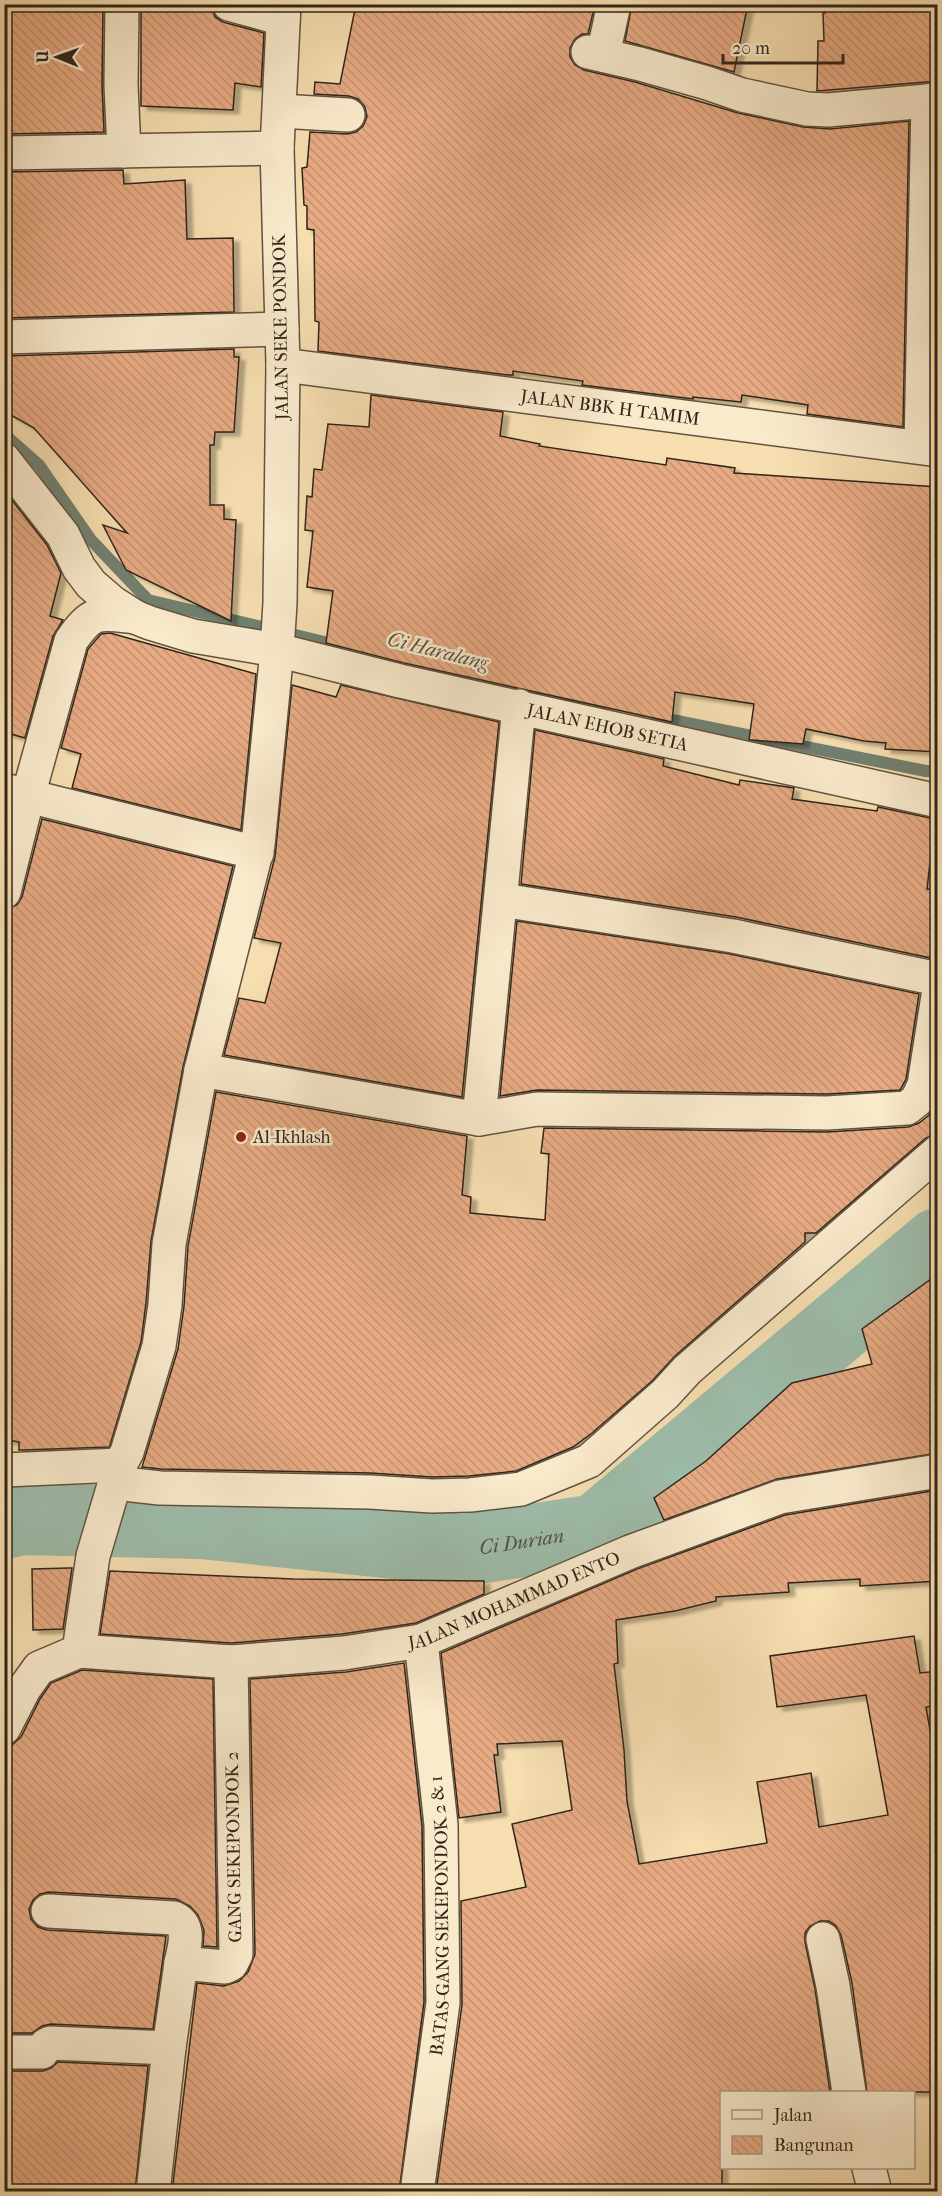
<svg xmlns="http://www.w3.org/2000/svg" width="942" height="2196" viewBox="0 0 942 2196" font-family="'IM FELL French Canon',serif">
<style>
.lines{fill:none;stroke-linecap:round;stroke-linejoin:round}
.stream{stroke:#718070;stroke-width:12}
.river{stroke:#9dbcaa;stroke-width:72}
.building{fill:url(#building-back-hatch);stroke:#2f251a;stroke-width:1.5;filter:url(#shadow)}
.minor-casing{stroke:#615340;stroke-width:36}
.minor{stroke:#f9eacc;stroke-width:33}
.poi-dot{fill:#8f2418;stroke:#f9eacc;stroke-width:2}
.labels{text-anchor:middle;dominant-baseline:central;stroke-width:5;stroke-linejoin:round;paint-order:stroke}
.street-label{font-size:18px;fill:#2f251a;stroke:#f9eacc}
.poi-label{font-size:18px;fill:#2f251a;stroke:#f9eacc;text-anchor:start}
.water-label{font-size:20px;font-style:italic;fill:#505245;stroke:#f9eacc}
</style>
<defs>
<pattern id="building-back-hatch" width="6" height="6" patternUnits="userSpaceOnUse" patternTransform="scale(1.5)"><rect width="6" height="6" fill="#e7aa83"/><path d="M-1 5l2 2M0 0l6 6M5-1l2 2" fill="none" stroke="#c69271"/></pattern>
<filter id="shadow"><feDropShadow dx="6" dy="4" stdDeviation="1.5" flood-color="#0004"/></filter>
</defs>
<rect width="100%" height="100%" fill="#f6deb0"/>
<filter id="stains"><feTurbulence type="fractalNoise" baseFrequency=".00333" numOctaves="4"/><feColorMatrix values="0 0 0 0 .2 0 0 0 0 .09 0 0 0 0 .02 0 0 0 .5 -.17"/></filter>
<radialGradient id="worn" r=".72"><stop offset=".6" stop-color="#630" stop-opacity="0"/><stop offset="1" stop-color="#630" stop-opacity=".3"/></radialGradient>
<g class="lines">
<!-- stream -->
<g class="stream">
<path d="M 4,434 L 39,465 L 91,540 L 148,600 L 341,646"/>
<path d="M 437,670 L 515,689 L 601,706"/>
<path d="M 657,717 L 926,771 L 938,771"/>
</g>
<!-- river -->
<path class="river" id="s1" d="M 4,1523 L 23,1519 L 201,1523 L 464,1550 L 596,1530 L 938,1244"/>
</g>
<!-- building -->
<g class="building">
<path d="M 4,4 L 103,4 L 102,85 L 104,132 L 4,134 Z"/>
<path d="M 141,4 L 211,4 L 215,17 L 223,22 L 264,33 L 261,87 L 235,83 L 233,110 L 141,106 Z"/>
<path d="M 356,4 L 595,4 L 588,34 L 582,34 L 575,39 L 570,48 L 570,57 L 575,65 L 584,70 L 635,82 L 738,113 L 803,127 L 830,129 L 909,121 L 903,427 L 807,414 L 808,405 L 742,395 L 741,402 L 693,397 L 693,399 L 582,385 L 583,381 L 513,371 L 513,375 L 508,375 L 318,351 L 319,322 L 315,321 L 314,230 L 307,229 L 307,206 L 304,205 L 302,168 L 307,167 L 310,132 L 347,134 L 356,132 L 363,126 L 367,117 L 365,107 L 358,99 L 349,96 L 314,94 L 315,82 L 340,84 Z"/>
<path d="M 632,4 L 748,4 L 734,72 L 625,41 Z"/>
<path d="M 826,4 L 938,4 L 938,81 L 817,91 L 818,41 L 824,41 L 823,13 L 825,13 Z"/>
<path d="M 123,170 L 124,184 L 185,180 L 187,239 L 233,238 L 234,312 L 4,318 L 4,172 Z"/>
<path d="M 234,349 L 234,357 L 239,357 L 234,432 L 215,432 L 214,445 L 210,445 L 210,505 L 224,505 L 224,519 L 236,520 L 231,621 L 126,570 L 103,525 L 127,533 L 34,428 L 4,411 L 4,356 Z"/>
<path d="M 371,395 L 503,412 L 500,436 L 540,444 L 539,446 L 666,465 L 667,458 L 735,468 L 734,473 L 938,487 L 938,752 L 885,749 L 886,743 L 864,741 L 806,729 L 803,744 L 752,740 L 749,740 L 754,704 L 675,692 L 672,722 L 404,663 L 326,643 L 333,591 L 307,587 L 313,531 L 305,530 L 307,496 L 312,497 L 314,469 L 322,470 L 328,424 L 369,427 Z"/>
<path d="M 4,494 L 8,495 L 47,545 L 61,573 L 50,616 L 63,620 L 53,636 L 25,738 L 4,732 Z"/>
<path d="M 110,633 L 256,674 L 241,830 L 72,788 L 81,754 L 61,748 L 88,649 L 101,634 Z"/>
<path d="M 292,685 L 336,697 L 341,685 L 499,722 L 462,1097 L 224,1055 L 239,998 L 265,1003 L 281,943 L 254,938 L 275,857 Z"/>
<path d="M 535,730 L 664,759 L 663,766 L 739,785 L 740,780 L 794,788 L 792,799 L 877,811 L 878,807 L 935,819 L 927,889 L 938,890 L 938,958 L 931,957 L 931,958 L 736,917 L 521,884 Z"/>
<path d="M 42,819 L 233,866 L 183,1067 L 151,1241 L 146,1303 L 141,1342 L 110,1445 L 109,1447 L 23,1450 L 19,1450 L 19,1442 L 4,1439 L 4,910 L 17,905 L 22,897 Z"/>
<path d="M 517,921 L 730,954 L 919,994 L 906,1079 L 900,1090 L 827,1094 L 537,1090 L 500,1096 Z"/>
<path d="M 216,1092 L 467,1136 L 462,1195 L 471,1197 L 470,1213 L 545,1220 L 549,1154 L 541,1153 L 544,1128 L 827,1132 L 908,1127 L 919,1123 L 929,1115 L 938,1100 L 938,1134 L 926,1138 L 816,1233 L 805,1233 L 805,1242 L 675,1356 L 652,1381 L 592,1433 L 573,1447 L 516,1471 L 469,1476 L 432,1477 L 370,1473 L 161,1469 L 142,1467 L 178,1349 L 184,1306 L 188,1246 Z"/>
<path d="M 938,1274 L 938,1453 L 777,1479 L 664,1520 L 654,1498 L 706,1461 L 792,1383 L 872,1364 L 862,1329 Z"/>
<path d="M 938,1490 L 938,1581 L 860,1586 L 860,1579 L 788,1583 L 789,1592 L 716,1597 L 716,1601 L 675,1611 L 616,1620 L 618,1663 L 614,1664 L 624,1750 L 627,1801 L 639,1864 L 767,1843 L 757,1782 L 811,1773 L 819,1827 L 888,1815 L 866,1695 L 777,1707 L 770,1656 L 914,1636 L 920,1673 L 938,1671 L 938,1705 L 926,1707 L 938,1775 L 938,2092 L 867,2092 L 852,1983 L 841,1935 L 836,1926 L 829,1921 L 820,1921 L 810,1926 L 805,1933 L 805,1942 L 815,1989 L 830,2092 L 722,2092 L 722,2188 L 687,2192 L 436,2192 L 462,2005 L 461,1901 L 526,1887 L 512,1824 L 572,1810 L 562,1741 L 497,1744 L 498,1755 L 494,1755 L 501,1812 L 459,1818 L 441,1653 L 637,1569 L 785,1515 Z"/>
<path d="M 69,1568 L 72,1568 L 63,1629 L 33,1630 L 32,1569 Z"/>
<path d="M 110,1571 L 293,1579 L 484,1581 L 484,1594 L 416,1623 L 342,1634 L 231,1643 L 100,1634 Z"/>
<path d="M 404,1663 L 422,1826 L 424,2002 L 399,2192 L 172,2192 L 197,1983 L 224,1986 L 239,1981 L 248,1972 L 255,1954 L 250,1679 L 346,1672 Z"/>
<path d="M 82,1670 L 213,1679 L 217,1947 L 203,1946 L 204,1930 L 198,1915 L 190,1906 L 176,1899 L 49,1892 L 40,1894 L 33,1900 L 29,1909 L 31,1919 L 38,1927 L 47,1930 L 166,1936 L 153,2029 L 51,2024 L 42,2026 L 32,2033 L 4,2033 L 4,1759 L 13,1744 L 21,1737 L 40,1699 L 51,1683 Z"/>
<path d="M 58,2062 L 148,2066 L 135,2192 L 4,2192 L 4,2071 L 43,2071 L 51,2068 Z"/>
</g>
<g class="lines">
<defs>
<g id="minor">
<path d="M 229,4 L 283,19"/>
<path d="M 122,5 L 121,85 L 124,151"/>
<path d="M 588,52 L 640,64 L 707,83 L 742,95 L 807,109 L 828,110 L 938,100"/>
<path d="M 603,55 L 614,4"/>
<path d="M 280,111 L 348,115"/>
<path d="M 4,153 L 277,148"/>
<path d="M 4,337 L 282,329"/>
<path id="s2" d="M 283,365 L 938,450"/>
<path d="M 921,447 L 928,101"/>
<path id="s3" d="M 4,460 L 63,535 L 79,568 L 91,584 L 113,603 L 135,617 L 150,623 L 193,636 L 277,650 L 400,681 L 938,801"/>
<path d="M 4,790 L 257,853"/>
<path d="M 4,892 L 28,796 L 71,641 C 93,609 99,613 135,617"/>
<path d="M 502,900 L 733,936 L 938,979"/>
<path d="M 201,1070 L 479,1119 L 537,1109 L 827,1113 L 907,1108 L 917,1100 L 924,1085 L 938,996"/>
<path d="M 479,1119 L 519,706"/>
<path d="M 4,1470 L 120,1465"/>
<path d="M 115,1483 L 160,1488 L 370,1492 L 432,1496 L 470,1495 L 521,1489 L 589,1461 L 665,1394 L 687,1370 L 938,1152"/>
<path d="M 79,1651 L 93,1556 L 120,1465 L 127,1452 L 159,1346 L 165,1305 L 169,1244 L 201,1070 L 258,845 L 277,650 L 280,603 L 283,365 L 277,148 L 284,4"/>
<path id="s4" d="M 4,1728 L 24,1689 L 39,1668 L 79,1651 L 231,1662 L 344,1653 L 421,1641 L 630,1552 L 780,1497 L 938,1471"/>
<path d="M 48,1911 L 174,1918 C 192,1926 184,1948 181,1963"/>
<path d="M 823,1939 L 833,1986 L 849,2092"/>
<path d="M 4,2052 L 42,2052 L 46,2045 L 50,2043 L 169,2048"/>
<path d="M 869,2168 L 875,2192"/>
<path d="M 153,2192 L 169,2048 L 181,1963 L 225,1967 L 231,1964 L 236,1954 L 231,1662"/>
<path id="s5" d="M 417,2192 L 443,2003 L 441,1825 L 421,1641"/>
</g>
</defs>
<!-- minor casing -->
<use href="#minor" class="minor-casing"/>
<!-- minor -->
<use href="#minor" class="minor"/>
</g>
<!-- markers -->
<circle class="poi-dot" cx="241" cy="1137" r="6"/>
<g class="labels">
<!-- street labels -->
<g class="street-label">
<text transform="translate(281 327) rotate(-91)">JALAN SEKE PONDOK</text>
<text stroke="none"><textPath href="#s2" startOffset="330">JALAN BBK H TAMIM</textPath></text>
<text stroke="none"><textPath href="#s3" startOffset="693">JALAN EHOB SETIA</textPath></text>
<text stroke="none"><textPath href="#s4" startOffset="558">JALAN MOHAMMAD ENTO</textPath></text>
<text transform="translate(234 1847) rotate(-91)">GANG SEKEPONDOK 2</text>
<text stroke="none"><textPath href="#s5" startOffset="278">BATAS-GANG SEKEPONDOK 2 &amp; 1</textPath></text>
</g>
<!-- poi labels -->
<g class="poi-label">
<text x="253" y="1137">Al-Ikhlash</text>
</g>
<!-- water labels -->
<g class="water-label">
<text transform="translate(438 651) rotate(14)">Ci Haralang</text>
<text stroke="none"><textPath href="#s1" startOffset="520">Ci Durian</textPath></text>
</g>
</g>
<!-- margin -->
<rect width="942" height="2196" fill="none" stroke="#f6deb0" stroke-width="24"/>
<rect x="6" y="6" width="930" height="2184" fill="none" stroke="#2f251a" stroke-width="3"/>
<rect x="12" y="12" width="918" height="2172" fill="none" stroke="#2f251a" stroke-width="1.5"/>
<!-- legend -->
<rect x="720" y="2091" width="195" height="78" fill="#f9eacc" stroke="#a89b85" stroke-width="1.5"/>
<rect x="732" y="2110" width="30" height="9" fill="#f9eacc" stroke="#a89b85" stroke-width="1.5"/>
<text x="774" y="2121" font-size="18" fill="#2f251a">Jalan</text>
<rect x="732" y="2136" width="30" height="18" fill="url(#building-back-hatch)" stroke="#a89b85" stroke-width="1.5"/>
<text x="774" y="2151" font-size="18" fill="#2f251a">Bangunan</text>
<!-- north arrow -->
<g transform="translate(57 57) rotate(271)" stroke="#f9eacc" stroke-width="4.5" paint-order="stroke">
<path d="M0-4.5L10 22L0 15L-10 22Z" fill="#2f251a"/>
<text y="-9" font-size="16" font-weight="bold" text-anchor="middle" fill="#2f251a">U</text>
</g>
<!-- scale -->
<path d="M723 54v9h120v-9" fill="none" stroke="#2f251a" stroke-width="3"/>
<text x="732" y="54" font-size="18" fill="#2f251a" stroke="#f9eacc" stroke-width="4.5" paint-order="stroke">20 m</text>
<rect width="100%" height="100%" filter="url(#stains)"/>
<rect width="100%" height="100%" fill="url(#worn)"/>
</svg>
